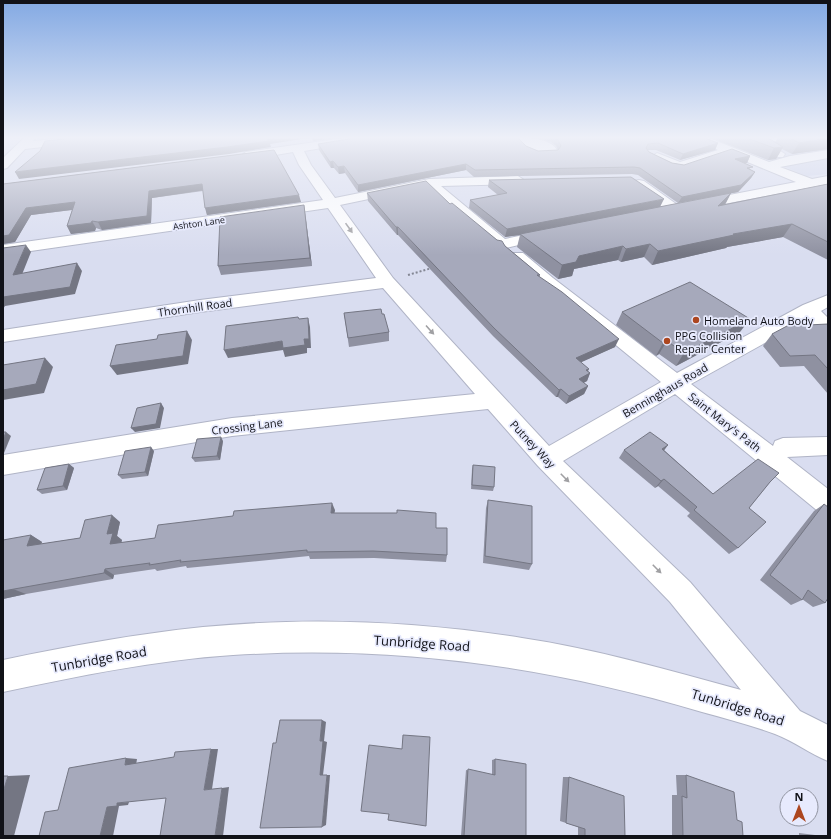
<svg xmlns="http://www.w3.org/2000/svg" width="831" height="839" viewBox="0 0 831 839" font-family="'Open Sans',sans-serif">
<style>
.built{fill:#cad0e9}
.lines{fill:none;stroke-linecap:round;stroke-linejoin:round}
.minor-casing{stroke:#b0b4c6;stroke-width:2}
.path{stroke:#848794;stroke-width:2;stroke-dasharray:2 2;stroke-linecap:butt}
.minor{fill:#fff;fill-rule:evenodd}
.wall{fill:#8f91a1}
.shaded-wall{fill:#747683}
.building{fill:#a6a9bb;stroke:#747683}
.oneway{fill:#a0a0a3}
.poi-dot{fill:#ac461f;stroke:#e7eafd;stroke-width:1.5}
.labels{text-anchor:middle;dominant-baseline:central;stroke-width:3.5;stroke-linejoin:round;paint-order:stroke}
.far-street-label{font-size:9px;fill:#111218;stroke:#e7eafd}
.street-label{font-size:11px;fill:#111218;stroke:#e7eafd}
.poi-label{font-size:11px;fill:#111218;stroke:#e7eafd;text-anchor:start}
.near-street-label{font-size:13px;fill:#111218;stroke:#e7eafd}
</style>
<rect width="100%" height="100%" fill="#d9ddf0"/>
<!-- built -->
<path class="built" d="M 714,138 L 818,138 L 828,145 L 828,174 L 807,176 Z"/>
<g class="lines">
<defs>
<g id="minor">
<path d="M 24,138 L 35,138 L 33,141 L 67,138 L 101,138 L 95,141 L 25,149 L 7,168 L 3,169 L 3,158 Z"/>
<path d="M 344,138 L 370,138 L 364,141 L 304,151 L 311,165 L 335,198 L 429,179 L 518,176 L 524,180 L 518,184 L 441,186 L 505,239 L 548,230 L 553,231 L 555,234 L 553,237 L 502,249 L 497,247 L 426,187 L 340,205 L 393,278 L 549,446 L 661,382 L 511,259 L 509,256 L 511,253 L 523,253 L 553,278 L 677,373 L 803,305 L 828,295 L 828,307 L 821,311 L 828,318 L 828,335 L 821,333 L 808,319 L 691,384 L 773,446 L 775,441 L 783,438 L 828,437 L 828,455 L 787,457 L 828,489 L 828,515 L 819,512 L 675,394 L 563,461 L 690,582 L 800,711 L 828,725 L 828,761 C 810,754 794,741 775,734 C 751,725 727,719 702,712 C 547,666 396,645 233,655 C 156,660 79,676 3,692 L 3,660 C 69,646 136,634 203,627 C 308,617 417,621 522,638 C 596,649 668,670 741,690 L 670,602 L 538,466 L 488,409 L 232,436 L 3,475 L 3,455 L 232,418 L 475,394 L 383,288 L 200,312 L 3,342 L 3,330 L 200,300 L 376,278 L 328,208 L 3,255 L 3,245 L 323,200 L 299,165 L 293,152 L 246,160 L 240,156 L 246,152 Z"/>
<path d="M 513,138 C 526,138 552,137 558,152 L 556,155 C 540,159 520,154 513,138 Z"/>
<path d="M 695,138 L 709,138 L 769,162 L 790,156 L 828,150 L 828,158 L 780,167 L 812,179 L 828,176 L 828,184 L 698,209 L 693,208 L 691,205 L 693,202 L 796,182 L 728,154 L 681,170 L 670,168 L 651,157 L 657,153 L 680,162 L 718,150 L 696,140 Z"/>
<path d="M 769,138 L 786,138 L 785,140 L 770,144 L 785,154 L 783,157 L 775,157 L 759,147 L 757,145 L 762,140 Z"/>
<path d="M 639,180 L 644,181 L 679,206 L 681,209 L 679,212 L 669,212 L 634,187 L 632,184 L 634,181 Z"/>
</g>
</defs>
<!-- minor casing -->
<use href="#minor" class="minor-casing"/>
<!-- path -->
<path class="path" d="M 408,275 L 432,268"/>
<!-- minor -->
<use href="#minor" class="minor"/>
</g>
<!-- wall -->
<g class="wall">
<path d="M 533,138 L 705,138 L 718,143 L 715,150 L 680,160 L 656,150 L 647,150 L 649,152 L 672,163 L 684,165 L 750,156 L 747,163 L 745,163 L 751,170 L 755,172 L 751,178 L 738,192 L 678,203 L 638,175 L 632,174 L 474,177 L 466,170 L 358,192 L 345,173 L 339,174 L 334,168 L 331,168 L 319,150 L 318,144 L 526,146 L 538,151 L 558,150 L 556,146 L 551,142 L 538,138 Z"/>
<path d="M 711,138 L 768,138 L 775,142 L 778,138 L 828,138 L 828,149 L 792,154 L 782,149 L 776,159 L 768,160 Z"/>
<path d="M 274,150 L 301,202 L 207,215 L 203,191 L 152,198 L 151,223 L 102,230 L 96,228 L 95,231 L 71,234 L 67,226 L 72,210 L 31,215 L 15,242 L 3,244 L 3,184 Z"/>
<path d="M 489,180 L 660,207 L 731,193 L 725,205 L 828,184 L 828,260 L 783,237 L 727,247 L 726,248 L 652,265 L 644,257 L 621,262 L 618,260 L 574,269 L 572,276 L 558,279 L 517,247 L 520,235 L 505,237 L 469,208 L 470,200 L 498,195 L 488,187 Z"/>
<path d="M 367,193 L 450,204 L 505,246 L 540,275 L 539,277 L 615,347 L 581,362 L 588,371 L 590,373 L 587,381 L 583,383 L 588,386 L 584,394 L 566,404 L 558,397 L 556,397 L 493,336 L 398,235 L 397,235 L 368,201 Z"/>
<path d="M 304,205 L 312,266 L 221,275 L 218,266 Z"/>
<path d="M 622,312 L 740,332 L 676,366 L 659,354 L 656,356 L 616,325 Z"/>
<path d="M 344,313 L 389,332 L 389,341 L 349,347 Z"/>
<path d="M 828,324 L 828,394 L 804,366 L 780,367 L 763,346 L 772,334 Z"/>
<path d="M 223,441 L 220,460 L 195,462 L 192,458 Z"/>
<path d="M 668,445 L 664,450 L 713,494 L 770,482 L 749,508 L 738,548 L 729,554 L 687,516 L 690,513 L 658,486 L 655,488 L 619,458 L 624,450 Z"/>
<path d="M 154,451 L 148,476 L 122,479 L 118,475 Z"/>
<path d="M 69,464 L 74,468 L 67,490 L 42,494 L 37,490 Z"/>
<path d="M 473,465 L 494,487 L 493,491 L 471,489 L 472,469 Z"/>
<path d="M 488,500 L 532,564 L 529,570 L 483,563 L 486,508 Z"/>
<path d="M 824,504 L 825,603 L 813,607 L 802,599 L 802,600 L 791,605 L 760,580 L 814,511 Z"/>
<path d="M 335,510 L 334,513 L 436,528 L 447,555 L 446,562 L 374,558 L 310,559 L 309,556 L 187,568 L 186,566 L 157,571 L 155,569 L 114,575 L 113,579 L 26,594 L 3,599 L 31,535 L 42,542 L 41,544 L 80,538 L 120,522 L 117,536 L 122,540 L 121,543 L 155,538 Z"/>
<path d="M 495,759 L 526,836 L 461,836 L 466,770 L 492,775 L 492,760 Z"/>
<path d="M 676,775 L 686,775 L 737,820 L 743,836 L 672,836 L 672,795 L 677,795 Z"/>
<path d="M 563,777 L 569,777 L 625,836 L 578,836 L 578,827 L 560,821 Z"/>
<path d="M 799,833 L 815,835 L 816,836 L 799,836 Z"/>
</g>
<!-- shaded-wall -->
<g class="shaded-wall">
<path d="M 269,138 L 308,138 L 270,144 L 271,147 L 229,154 L 19,179 L 15,172 Z"/>
<path d="M 312,138 L 338,138 L 313,141 Z"/>
<path d="M 828,138 L 828,149 L 792,154 L 799,143 Z"/>
<path d="M 718,143 L 715,150 L 680,160 L 683,154 Z"/>
<path d="M 783,147 L 776,159 L 768,160 L 774,148 Z"/>
<path d="M 750,156 L 747,163 L 731,165 L 735,159 Z"/>
<path d="M 333,161 L 334,168 L 331,168 L 330,162 Z"/>
<path d="M 466,164 L 466,170 L 358,192 L 358,185 Z"/>
<path d="M 344,166 L 345,173 L 339,174 L 338,167 Z"/>
<path d="M 755,172 L 751,178 L 738,192 L 678,203 L 682,197 Z"/>
<path d="M 202,184 L 205,190 L 152,198 L 151,223 L 102,230 L 98,222 L 149,191 Z"/>
<path d="M 731,193 L 724,206 L 718,206 Z"/>
<path d="M 299,195 L 301,202 L 207,215 L 205,208 Z"/>
<path d="M 664,199 L 660,207 L 520,234 L 520,235 L 505,237 L 507,229 Z"/>
<path d="M 75,202 L 79,209 L 31,215 L 15,242 L 3,244 L 3,236 L 26,208 Z"/>
<path d="M 304,205 L 305,213 L 312,266 L 310,258 Z"/>
<path d="M 92,221 L 96,228 L 95,231 L 71,234 L 67,226 Z"/>
<path d="M 792,224 L 783,237 L 727,247 L 726,248 L 652,265 L 658,251 L 733,234 Z"/>
<path d="M 396,227 L 398,227 L 398,235 L 397,235 Z"/>
<path d="M 650,244 L 644,257 L 621,262 L 626,249 Z"/>
<path d="M 26,245 L 31,252 L 19,282 L 13,275 Z"/>
<path d="M 623,246 L 618,260 L 574,269 L 572,276 L 558,279 L 562,265 L 579,256 Z"/>
<path d="M 77,263 L 82,271 L 75,294 L 5,306 L 3,309 L 3,297 Z"/>
<path d="M 308,318 L 310,327 L 311,348 L 307,348 L 307,353 L 285,357 L 283,350 L 228,358 L 224,350 L 282,341 L 304,339 Z"/>
<path d="M 750,319 L 740,332 L 676,366 L 684,353 Z"/>
<path d="M 187,331 L 192,340 L 188,364 L 117,375 L 110,366 Z"/>
<path d="M 619,339 L 615,347 L 573,366 L 576,358 Z"/>
<path d="M 667,341 L 659,354 L 656,356 L 663,343 Z"/>
<path d="M 45,358 L 53,367 L 44,393 L 3,400 L 3,390 Z"/>
<path d="M 589,369 L 586,375 L 590,373 L 587,381 L 576,387 L 579,379 L 586,370 Z"/>
<path d="M 588,386 L 584,394 L 566,404 L 569,396 Z"/>
<path d="M 561,389 L 558,397 L 556,397 L 559,390 Z"/>
<path d="M 161,403 L 164,408 L 160,428 L 135,432 L 131,428 Z"/>
<path d="M 6,432 L 11,436 L 4,453 L 3,454 L 3,440 Z"/>
<path d="M 221,437 L 223,441 L 220,460 L 217,456 Z"/>
<path d="M 668,445 L 662,453 L 662,449 Z"/>
<path d="M 151,447 L 154,451 L 148,476 L 145,472 Z"/>
<path d="M 69,464 L 74,468 L 67,490 L 63,486 Z"/>
<path d="M 664,479 L 658,486 L 655,488 L 661,481 Z"/>
<path d="M 332,503 L 335,510 L 333,520 L 331,513 Z"/>
<path d="M 112,515 L 120,522 L 117,536 L 122,540 L 119,550 L 110,544 L 107,534 Z"/>
<path d="M 31,535 L 42,542 L 38,552 L 27,546 Z"/>
<path d="M 105,569 L 114,575 L 113,579 L 104,573 Z"/>
<path d="M 13,589 L 26,594 L 3,599 L 3,591 Z"/>
<path d="M 322,720 L 326,722 L 324,741 L 327,742 L 323,775 L 320,775 L 320,741 Z"/>
<path d="M 211,749 L 218,749 L 212,789 L 204,790 Z"/>
<path d="M 126,758 L 137,759 L 136,765 L 125,765 Z"/>
<path d="M 30,775 L 14,836 L 3,836 L 3,792 L 8,776 Z"/>
<path d="M 327,775 L 330,775 L 326,825 L 322,827 Z"/>
<path d="M 229,787 L 223,836 L 215,836 L 222,788 Z"/>
<path d="M 129,802 L 128,805 L 119,806 L 113,836 L 100,836 L 107,807 L 117,803 Z"/>
</g>
<!-- building -->
<g class="building">
<path d="M 73,138 L 269,138 L 267,138 L 269,141 L 227,147 L 15,172 L 40,151 L 45,141 Z"/>
<path d="M 355,138 L 518,138 L 526,146 L 538,151 L 558,150 L 561,146 L 558,140 L 555,138 L 705,138 L 718,143 L 683,154 L 658,143 L 648,144 L 646,148 L 649,152 L 672,163 L 684,165 L 732,149 L 750,156 L 735,159 L 753,167 L 747,168 L 755,172 L 741,185 L 682,197 L 640,168 L 634,167 L 475,170 L 466,164 L 358,185 L 344,166 L 338,167 L 333,161 L 330,162 L 318,144 Z"/>
<path d="M 747,138 L 768,138 L 783,147 L 774,148 Z"/>
<path d="M 790,138 L 828,138 L 799,143 Z"/>
<path d="M 274,150 L 299,195 L 205,208 L 202,184 L 149,191 L 147,216 L 98,222 L 92,221 L 91,223 L 67,226 L 75,202 L 26,208 L 9,235 L 3,236 L 3,184 Z"/>
<path d="M 631,177 L 664,199 L 507,229 L 470,200 L 507,193 L 489,180 Z"/>
<path d="M 426,181 L 450,204 L 452,203 L 497,240 L 502,241 L 505,246 L 540,275 L 537,275 L 562,292 L 619,339 L 576,358 L 589,369 L 586,370 L 590,373 L 579,379 L 588,386 L 569,396 L 561,389 L 559,390 L 494,328 L 398,227 L 396,227 L 367,193 Z"/>
<path d="M 828,184 L 828,242 L 792,224 L 733,234 L 734,235 L 658,251 L 650,244 L 626,249 L 623,246 L 579,256 L 576,262 L 562,265 L 520,234 L 731,193 L 718,206 Z"/>
<path d="M 304,205 L 310,258 L 218,266 L 220,217 Z"/>
<path d="M 26,245 L 13,275 L 77,263 L 70,287 L 3,297 L 3,248 Z"/>
<path d="M 690,282 L 750,319 L 684,353 L 667,341 L 663,343 L 622,312 Z"/>
<path d="M 381,309 L 382,314 L 384,314 L 389,332 L 348,338 L 344,313 Z"/>
<path d="M 298,317 L 299,319 L 308,318 L 309,339 L 304,339 L 305,345 L 283,348 L 282,341 L 224,350 L 226,326 Z"/>
<path d="M 828,324 L 828,369 L 815,355 L 790,356 L 772,334 L 787,326 Z"/>
<path d="M 187,331 L 183,356 L 110,366 L 116,345 L 157,339 L 158,335 Z"/>
<path d="M 45,358 L 36,384 L 3,390 L 3,365 Z"/>
<path d="M 161,403 L 156,424 L 131,428 L 137,408 Z"/>
<path d="M 3,432 L 6,432 L 3,440 Z"/>
<path d="M 650,432 L 668,445 L 662,449 L 713,494 L 758,459 L 779,473 L 770,482 L 749,508 L 766,522 L 738,548 L 694,510 L 697,507 L 664,479 L 661,481 L 624,450 Z"/>
<path d="M 221,437 L 217,456 L 192,458 L 197,439 Z"/>
<path d="M 151,447 L 145,472 L 118,475 L 125,451 Z"/>
<path d="M 69,464 L 63,486 L 37,490 L 45,468 Z"/>
<path d="M 473,465 L 495,467 L 494,487 L 472,485 Z"/>
<path d="M 488,500 L 532,506 L 532,564 L 485,556 Z"/>
<path d="M 332,503 L 331,513 L 397,513 L 397,510 L 436,513 L 436,528 L 447,528 L 447,555 L 373,551 L 307,552 L 307,550 L 180,562 L 181,560 L 149,565 L 150,563 L 105,569 L 104,573 L 3,591 L 3,540 L 31,535 L 27,546 L 80,538 L 85,520 L 112,515 L 107,534 L 113,533 L 110,544 L 155,538 L 158,525 L 233,516 L 234,511 Z"/>
<path d="M 824,504 L 828,507 L 828,598 L 825,603 L 808,590 L 802,600 L 770,575 Z"/>
<path d="M 280,720 L 322,720 L 320,741 L 323,741 L 320,775 L 327,775 L 322,827 L 260,828 L 273,743 L 276,743 Z"/>
<path d="M 403,735 L 430,737 L 426,826 L 388,820 L 389,814 L 361,811 L 369,745 L 402,749 Z"/>
<path d="M 211,749 L 204,790 L 222,788 L 215,836 L 160,836 L 166,798 L 117,803 L 117,806 L 107,807 L 100,836 L 39,836 L 45,812 L 58,810 L 69,768 L 126,758 L 125,765 L 174,757 L 175,752 Z"/>
<path d="M 495,759 L 526,764 L 526,836 L 464,836 L 468,769 L 495,775 Z"/>
<path d="M 686,775 L 734,792 L 737,820 L 742,822 L 743,836 L 683,836 L 682,796 L 687,798 Z"/>
<path d="M 3,776 L 8,776 L 3,792 Z"/>
<path d="M 569,777 L 624,796 L 625,836 L 585,836 L 585,829 L 566,823 Z"/>
</g>
<!-- one-way arrows -->
<defs><path id="oneway-solid" d="M-6-.8H1V-3.2L6.5 0L1 3.2V.8H-6Z"/></defs>
<g class="oneway">
<use href="#oneway-solid" transform="translate(349 228) rotate(55)"/>
<use href="#oneway-solid" transform="translate(430 330) rotate(48)"/>
<use href="#oneway-solid" transform="translate(565 478) rotate(45)"/>
<use href="#oneway-solid" transform="translate(657 569) rotate(45)"/>
</g>
<!-- sky -->
<linearGradient id="sky" x2="0" y2="1"><stop stop-color="#83a9e3"/><stop offset="0.54" stop-color="#eef0f8"/><stop offset="1" stop-color="#eef0f8" stop-opacity="0"/></linearGradient>
<rect width="831" height="255" fill="url(#sky)"/>
<!-- markers -->
<g class="poi-dot">
<circle cx="696" cy="320" r="4"/>
<circle cx="667" cy="341" r="4"/>
</g>
<g class="labels">
<!-- far-street labels -->
<g class="far-street-label">
<text transform="translate(199 223) rotate(-8)">Ashton Lane</text>
</g>
<!-- street labels -->
<g class="street-label">
<text transform="translate(195 307) rotate(-8)">Thornhill Road</text>
<text transform="translate(665 390) rotate(-30)">Benninghaus Road</text>
<text transform="translate(725 422) rotate(38)">Saint Mary's Path</text>
<text transform="translate(247 426) rotate(-7)">Crossing Lane</text>
<text transform="translate(533 444) rotate(47)">Putney Way</text>
</g>
<!-- poi labels -->
<g class="poi-label">
<text x="704" y="320">Homeland Auto Body</text>
<text x="675" y="335">PPG Collision<tspan x="675" dy="13">Repair Center</tspan></text>
</g>
<!-- near-street labels -->
<g class="near-street-label">
<text transform="translate(422 643) rotate(4)">Tunbridge Road</text>
<text transform="translate(99 659) rotate(-10)">Tunbridge Road</text>
<text transform="translate(738 707) rotate(17)">Tunbridge Road</text>
</g>
</g>
<!-- border -->
<rect width="831" height="839" fill="none" stroke="#111218" stroke-width="8"/>
<!-- north arrow -->
<g transform="translate(799 807)"><circle r="19" fill="#e7eafd" stroke="#9194a1"/>
<path d="M0-3L7 15L0 10L-7 15Z" fill="#ac461f"/>
<text y="-6" font-size="11" font-weight="bold" text-anchor="middle" fill="#111218">N</text>
</g>
</svg>
